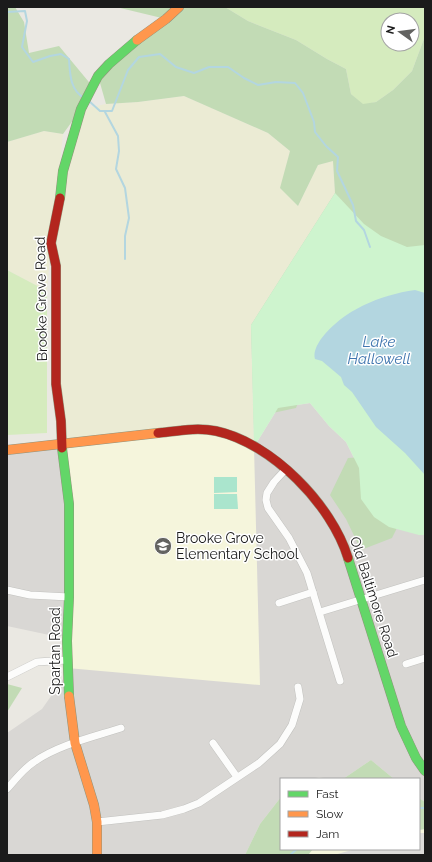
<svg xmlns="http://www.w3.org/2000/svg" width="432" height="862" viewBox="0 0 432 862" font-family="Raleway,sans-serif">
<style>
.residential{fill:#d9d7d4}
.education{fill:#f5f5dc}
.farmland{fill:#ebebd4}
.grass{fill:#d5ebbe;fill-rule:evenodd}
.forest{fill:#c2dbb5}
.park{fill:#cef4ce}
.pitch{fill:#aae5cd}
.parking{fill:#dcdbd9}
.water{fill:#b3d6e0}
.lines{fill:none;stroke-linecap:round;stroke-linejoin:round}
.stream{stroke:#b3d6e0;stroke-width:2}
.street-casing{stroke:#c2c2bf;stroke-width:8}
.fast-casing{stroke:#91937b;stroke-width:10}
.slow-casing{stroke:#91937b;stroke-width:10}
.jam-casing{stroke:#91937b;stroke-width:10}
.street{stroke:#fcfcfb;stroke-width:7}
.fast{stroke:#63d668;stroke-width:9}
.slow{stroke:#ff974d;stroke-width:9}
.jam{stroke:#b3261e;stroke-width:9}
.labels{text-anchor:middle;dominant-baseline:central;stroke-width:3;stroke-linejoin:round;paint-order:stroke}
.street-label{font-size:14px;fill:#1b1b1b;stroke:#fff}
.poi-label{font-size:14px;fill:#1b1b1b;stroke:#fff;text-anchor:start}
.water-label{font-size:15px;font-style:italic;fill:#4277b0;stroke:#fff}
</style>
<rect width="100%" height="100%" fill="#eae8e2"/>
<!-- residential -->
<g class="residential">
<path d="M 310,403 L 329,426 L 346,442 L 359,468 L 419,535 L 425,535 L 425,802 L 419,798 L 419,779 L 394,779 L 371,760 L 343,779 L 328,779 L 319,777 L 311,779 L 281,779 L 281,797 L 260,824 L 245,855 L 7,855 L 7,733 L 42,709 L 63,679 L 67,668 L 254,447 L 278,408 Z"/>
<path d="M 62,444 L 70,636 L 54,636 L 7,626 L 7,450 Z"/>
</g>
<!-- education -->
<g class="education">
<path d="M 198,429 L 254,447 L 260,685 L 67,668 L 70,642 L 62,444 Z"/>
<path d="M 425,829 L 425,855 L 308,855 L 313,849 L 419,849 L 419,830 Z"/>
</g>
<!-- farmland -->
<path class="farmland" d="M 184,96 L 268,133 L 290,151 L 281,188 L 298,206 L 318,165 L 333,161 L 335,193 L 251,325 L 254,447 L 216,431 L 62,444 L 51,245 L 47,291 L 7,270 L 7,142 L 44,131 L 63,134 L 52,233 L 81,109 L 106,104 L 138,102 Z"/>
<!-- grass -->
<g class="grass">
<path d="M 225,7 L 425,7 L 425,36 L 412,71 L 393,90 L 376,102 L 363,105 L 351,94 L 346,69 L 327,59 L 296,40 L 248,21 ZM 388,20 L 412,20 L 412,44 L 388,44 Z"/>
<path d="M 7,270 L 47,291 L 47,433 L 7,435 Z"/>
</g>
<!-- forest -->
<g class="forest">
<path d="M 7,7 L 15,7 L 24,22 L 29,53 L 59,46 L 93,87 L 81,109 L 63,134 L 44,131 L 7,142 Z"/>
<path d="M 116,7 L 225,7 L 248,21 L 296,40 L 327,59 L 346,69 L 351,94 L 363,104 L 376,102 L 393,90 L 412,71 L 425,36 L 425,251 L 306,382 L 296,408 L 268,414 L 258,434 L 254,429 L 251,325 L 335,193 L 333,161 L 318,165 L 298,206 L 280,188 L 290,151 L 268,133 L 184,96 L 138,102 L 106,104 L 98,76 L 166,19 Z"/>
<path d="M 374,456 L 414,494 L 392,538 L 361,550 L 346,519 L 330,495 L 348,458 Z"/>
<path d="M 7,684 L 22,688 L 7,712 Z"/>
<path d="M 371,760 L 394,779 L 343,779 Z"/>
<path d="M 281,797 L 281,849 L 313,849 L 308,855 L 245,855 L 260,824 Z"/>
<path d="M 419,798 L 425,802 L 425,829 L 419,830 Z"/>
</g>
<!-- park -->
<path class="park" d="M 335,193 L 364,224 L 381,236 L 407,247 L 425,245 L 425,535 L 419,535 L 389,527 L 374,517 L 361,499 L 359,468 L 346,442 L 329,426 L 310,403 L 278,408 L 254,447 L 251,325 Z"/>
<!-- pitch -->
<g class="pitch">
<path d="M 214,477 L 237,477 L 237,492 L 214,493 Z"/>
<path d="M 214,494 L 237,494 L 238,509 L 214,509 Z"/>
</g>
<!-- parking -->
<path class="parking" d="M 419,833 L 425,833 L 425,855 L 334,855 L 355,849 L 419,849 Z"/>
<!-- water -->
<path class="water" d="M 415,290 L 425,293 L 425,475 L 405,453 L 376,427 L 352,392 L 344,385 L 341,377 L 322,361 L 315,359 C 313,352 317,345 321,339 C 343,310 380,295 415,290 Z"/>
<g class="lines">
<!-- stream -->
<g class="stream">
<path d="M 7,12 L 25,11 L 27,21 L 22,47 L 33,62 L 50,56 L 61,54 L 69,59 C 70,74 70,90 84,98"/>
<path d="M 89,101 L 100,111 L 112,111 L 128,70 L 139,57 L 160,54 L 176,67 L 194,73 L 209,67 L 228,67 L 244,78 L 258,85 L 276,82 L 295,83 L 303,93 L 314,122 L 315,132 L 326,146 L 338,157 L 337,171 L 353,205 L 356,221 L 364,230 L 370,247"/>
<path d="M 105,112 L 118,136 L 119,151 L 116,169 L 125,188 L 129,218 L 125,236 L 125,259"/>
<path d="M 419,808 L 425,808"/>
<path d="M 290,855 L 297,849"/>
</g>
<defs>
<g id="street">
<path d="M 286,469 L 274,482 L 267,493 L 266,500 L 268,508 L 289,538 L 307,573 L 340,681"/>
<path d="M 7,590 L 30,595 L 69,597"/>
<path d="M 279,603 L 313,592"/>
<path d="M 320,612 L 425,580"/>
<path d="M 406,664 L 425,658"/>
<path d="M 7,677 L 37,662 L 67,660"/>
<path d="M 213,743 L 237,777"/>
<path d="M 7,789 C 15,780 23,769 34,762 C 58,745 93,737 121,728"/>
<path d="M 97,822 L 162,815 L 184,809 L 199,803 L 259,763 L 280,744 L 292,725 L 300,699 L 298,687"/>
</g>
<g id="fast">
<path d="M 60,198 L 63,171 L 81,109 L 98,76 L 109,64 L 137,40"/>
<path d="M 62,448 L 69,504 L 69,597 L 67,641 L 69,696"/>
<path d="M 348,558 L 401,726 L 416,758 L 425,771"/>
</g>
<g id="slow">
<path d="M 137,40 L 166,19 L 179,7"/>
<path d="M 7,450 L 158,433"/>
<path d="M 69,696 L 75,743 L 94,805 L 97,822 L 97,855"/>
</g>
<g id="jam">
<path d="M 60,198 L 51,243 L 56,266 L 56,384 L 61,421 L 62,448"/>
<path d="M 158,433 C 177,431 197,427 216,431 C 272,443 332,505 348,558"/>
</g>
</defs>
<!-- street casing -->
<use href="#street" class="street-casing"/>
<!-- fast casing -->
<use href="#fast" class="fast-casing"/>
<!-- slow casing -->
<use href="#slow" class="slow-casing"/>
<!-- jam casing -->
<use href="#jam" class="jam-casing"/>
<!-- street -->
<use href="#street" class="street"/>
<!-- fast -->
<use href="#fast" class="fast"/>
<!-- slow -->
<use href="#slow" class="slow"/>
<!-- jam -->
<use href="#jam" class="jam"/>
</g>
<!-- icons -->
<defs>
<symbol id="school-disc" viewBox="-11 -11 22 22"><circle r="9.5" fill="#636361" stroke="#fff"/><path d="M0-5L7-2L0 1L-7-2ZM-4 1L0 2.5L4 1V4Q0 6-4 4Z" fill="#fff"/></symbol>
</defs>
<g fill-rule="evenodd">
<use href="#school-disc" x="153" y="536" width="20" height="20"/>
</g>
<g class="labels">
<!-- street labels -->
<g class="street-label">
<text transform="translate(41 299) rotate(-91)">Brooke Grove Road</text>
<text transform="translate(374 597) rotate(72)">Old Baltimore Road</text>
<text transform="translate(55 651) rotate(-90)">Spartan Road</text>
</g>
<!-- poi labels -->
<g class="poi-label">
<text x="176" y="538">Brooke Grove<tspan x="176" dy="16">Elementary School</tspan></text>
</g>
<!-- water labels -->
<g class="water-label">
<text x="379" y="342">Lake<tspan x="379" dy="17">Hallowell</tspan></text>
</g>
</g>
<!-- border -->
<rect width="432" height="862" fill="none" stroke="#1b1b1b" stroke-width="16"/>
<!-- legend -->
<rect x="280" y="778" width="140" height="72" fill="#ffffff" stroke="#a4a4a4"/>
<rect x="288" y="791" width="20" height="6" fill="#63d668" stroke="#a4a4a4"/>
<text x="316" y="798" font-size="12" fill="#1b1b1b">Fast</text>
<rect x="288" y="811" width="20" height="6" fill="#ff974d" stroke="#a4a4a4"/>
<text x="316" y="818" font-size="12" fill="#1b1b1b">Slow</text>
<rect x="288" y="831" width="20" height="6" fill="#b3261e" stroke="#a4a4a4"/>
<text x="316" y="838" font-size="12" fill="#1b1b1b">Jam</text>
<!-- north arrow -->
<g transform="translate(400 32) rotate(284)"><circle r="19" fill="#ffffff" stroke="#a4a4a4"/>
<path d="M0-3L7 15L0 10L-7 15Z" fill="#636361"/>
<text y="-6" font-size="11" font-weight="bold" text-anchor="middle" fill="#1b1b1b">N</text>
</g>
</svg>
